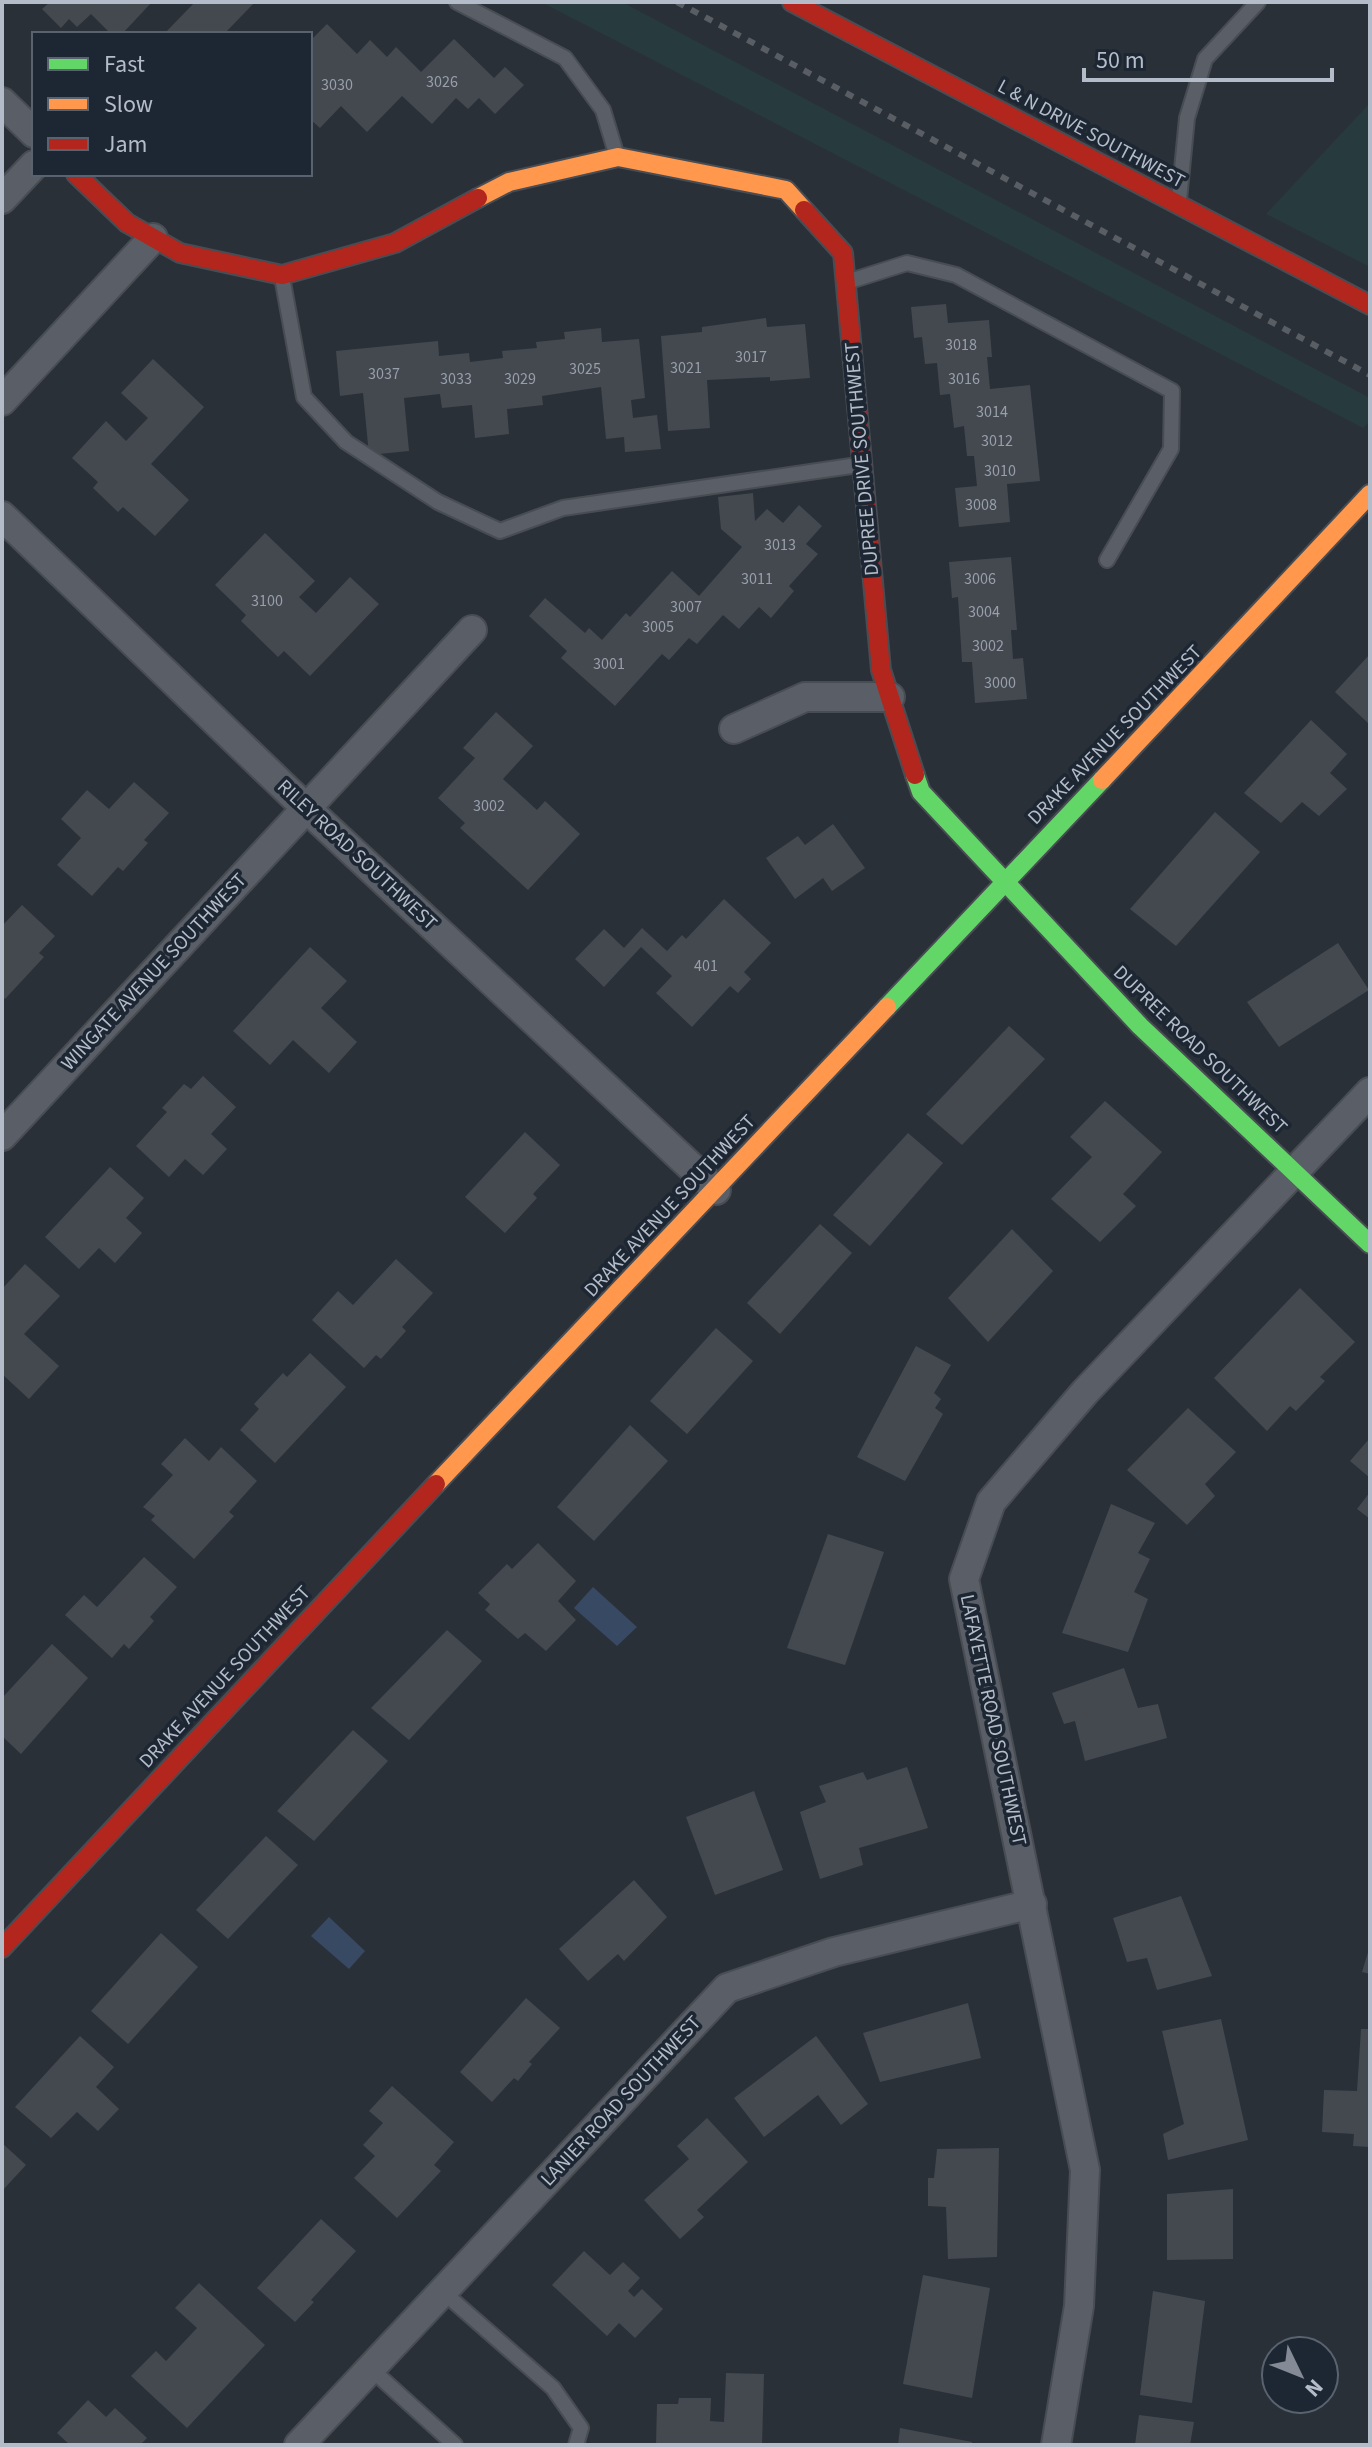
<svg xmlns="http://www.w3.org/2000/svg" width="1372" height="2447" viewBox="0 0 1372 2447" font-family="'Source Sans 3',sans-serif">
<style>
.green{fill:#273a3e}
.water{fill:#384963}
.building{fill:#444950}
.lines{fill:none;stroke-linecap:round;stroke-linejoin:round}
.lane-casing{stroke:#484c53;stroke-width:18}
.street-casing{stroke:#484c53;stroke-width:32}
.fast-casing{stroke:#484c53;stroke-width:22}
.slow-casing{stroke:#484c53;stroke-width:22}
.jam-casing{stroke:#484c53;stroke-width:22}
.lane{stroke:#5a5e66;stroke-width:14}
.street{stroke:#5a5e66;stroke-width:28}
.fast{stroke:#63d668;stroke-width:18}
.slow{stroke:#ff974d;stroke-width:18}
.jam{stroke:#b3261e;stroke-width:18}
.rail{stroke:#595d64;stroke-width:6;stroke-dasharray:8 8;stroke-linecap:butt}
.labels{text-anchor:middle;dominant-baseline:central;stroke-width:7;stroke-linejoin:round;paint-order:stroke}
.number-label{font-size:16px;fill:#989fab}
.street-label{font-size:20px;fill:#b4bcc9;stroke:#1d2633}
</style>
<rect width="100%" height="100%" fill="#2a3038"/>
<!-- green -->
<g class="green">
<path d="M 541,2 L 622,2 L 1370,398 L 1370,421 L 1363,428 Z"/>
<path d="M 1370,103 L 1370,267 L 1266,214 Z"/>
</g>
<!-- water -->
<g class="water">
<path d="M 593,1587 L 637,1627 L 617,1646 L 574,1608 Z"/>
<path d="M 329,1917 L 365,1951 L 349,1969 L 311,1936 Z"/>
</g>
<!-- building -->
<g class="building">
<path d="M 50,2 L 152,2 L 122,34 L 111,34 L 91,14 L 77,27 L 69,19 L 61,28 L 42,9 Z"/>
<path d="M 195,2 L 255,2 L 224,34 L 164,34 Z"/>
<path d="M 327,24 L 357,54 L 370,40 L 387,57 L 396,47 L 421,72 L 454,39 L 494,78 L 505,67 L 524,85 L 495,114 L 479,98 L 468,109 L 456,98 L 432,124 L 402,96 L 367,132 L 341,106 L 320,128 L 310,119 L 310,41 Z"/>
<path d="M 946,304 L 948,323 L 989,320 L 992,357 L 987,357 L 990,389 L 1030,385 L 1040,481 L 1007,484 L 1010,522 L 959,527 L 955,488 L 977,486 L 974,456 L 967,456 L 964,426 L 954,428 L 950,394 L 940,395 L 937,363 L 925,364 L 922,337 L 914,338 L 911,307 Z"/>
<path d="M 766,318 L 767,327 L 805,324 L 810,378 L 770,381 L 770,377 L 707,380 L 710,428 L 668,431 L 661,336 L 702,332 L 702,327 Z"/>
<path d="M 601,328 L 602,342 L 639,339 L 645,398 L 631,400 L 633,418 L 657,415 L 661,449 L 625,452 L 624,437 L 606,439 L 601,387 L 542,396 L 543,405 L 507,409 L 509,434 L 475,438 L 472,405 L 442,408 L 440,394 L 404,398 L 409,451 L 369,455 L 363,393 L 340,396 L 336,351 L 438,341 L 439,356 L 469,353 L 470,362 L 503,358 L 502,351 L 537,348 L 536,342 L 565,339 L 564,332 Z"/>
<path d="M 153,359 L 204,407 L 151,464 L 189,500 L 155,536 L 123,507 L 118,512 L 93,488 L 98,482 L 72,458 L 106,421 L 126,441 L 148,418 L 121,393 Z"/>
<path d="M 753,493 L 755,521 L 767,509 L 783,523 L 799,505 L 822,526 L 806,544 L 818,554 L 789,586 L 794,591 L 771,618 L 759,607 L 739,629 L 723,615 L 697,644 L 689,638 L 669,660 L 662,654 L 615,706 L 561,658 L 567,651 L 529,616 L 545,598 L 585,633 L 589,628 L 602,640 L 626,613 L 630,617 L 672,571 L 699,596 L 742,547 L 721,529 L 718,497 Z"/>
<path d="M 265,533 L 315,581 L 299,597 L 316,613 L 350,577 L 379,604 L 310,676 L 284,651 L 278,657 L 241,621 L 246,615 L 215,585 Z"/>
<path d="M 1011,557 L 1017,630 L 1011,630 L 1013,659 L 1023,658 L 1027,699 L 975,703 L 972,662 L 962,662 L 958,597 L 952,598 L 949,562 Z"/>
<path d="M 1370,654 L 1370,720 L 1368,723 L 1335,692 Z"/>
<path d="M 496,712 L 533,746 L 503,779 L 537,810 L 545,801 L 580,834 L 528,890 L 460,828 L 465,823 L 438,798 L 475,758 L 463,748 Z"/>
<path d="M 1311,720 L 1347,754 L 1330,773 L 1347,789 L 1319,816 L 1302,802 L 1281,823 L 1244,793 Z"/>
<path d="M 134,782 L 169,813 L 144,840 L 148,843 L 123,871 L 118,867 L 92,896 L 57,865 L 81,838 L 61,819 L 87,790 L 109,809 Z"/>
<path d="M 1215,812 L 1260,852 L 1176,946 L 1130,909 Z"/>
<path d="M 833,824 L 865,868 L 832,891 L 823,878 L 795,899 L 766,858 L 798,836 L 805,845 Z"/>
<path d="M 724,899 L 771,943 L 744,972 L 751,979 L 738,993 L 730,986 L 692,1027 L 656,993 L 672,976 L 641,947 L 604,987 L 575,959 L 604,929 L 624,948 L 642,928 L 667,951 L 682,935 L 686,939 Z"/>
<path d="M 22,905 L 55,936 L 39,953 L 44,957 L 5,999 L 2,996 L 2,926 Z"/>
<path d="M 1338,943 L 1369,990 L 1279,1047 L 1247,1002 Z"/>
<path d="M 310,947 L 347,981 L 321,1008 L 357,1042 L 329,1073 L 293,1040 L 270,1065 L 233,1031 Z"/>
<path d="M 1009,1026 L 1045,1059 L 962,1145 L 926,1114 Z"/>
<path d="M 203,1076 L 236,1107 L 211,1134 L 227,1149 L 203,1175 L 185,1159 L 169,1177 L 136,1146 L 167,1112 L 162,1108 L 184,1084 L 191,1089 Z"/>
<path d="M 1105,1101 L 1162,1152 L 1123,1194 L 1136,1206 L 1100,1242 L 1051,1199 L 1092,1157 L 1070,1137 Z"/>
<path d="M 525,1132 L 560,1165 L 533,1194 L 537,1198 L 505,1233 L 465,1197 Z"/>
<path d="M 908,1133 L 943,1163 L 870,1246 L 833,1215 Z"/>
<path d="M 110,1167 L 144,1198 L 126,1218 L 142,1233 L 115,1263 L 99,1248 L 79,1269 L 45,1237 Z"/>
<path d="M 820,1224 L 852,1253 L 780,1334 L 747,1303 Z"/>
<path d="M 1012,1229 L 1053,1271 L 988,1342 L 948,1298 Z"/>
<path d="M 396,1259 L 433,1293 L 402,1327 L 406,1331 L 381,1359 L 376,1355 L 364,1368 L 312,1320 L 338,1291 L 353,1305 Z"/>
<path d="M 25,1264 L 60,1296 L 24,1334 L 59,1366 L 29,1399 L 2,1374 L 2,1289 Z"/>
<path d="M 1300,1288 L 1355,1342 L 1320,1377 L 1325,1381 L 1296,1411 L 1290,1406 L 1267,1431 L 1214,1378 Z"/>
<path d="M 716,1328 L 753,1361 L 687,1434 L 650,1401 Z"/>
<path d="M 916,1346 L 951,1365 L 934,1393 L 941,1399 L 935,1408 L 943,1414 L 905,1481 L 857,1457 Z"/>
<path d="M 310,1353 L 346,1387 L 275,1463 L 240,1430 L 259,1409 L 254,1404 L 283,1373 L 287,1377 Z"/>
<path d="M 1188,1408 L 1236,1452 L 1205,1484 L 1215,1496 L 1187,1525 L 1127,1470 Z"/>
<path d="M 630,1425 L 668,1461 L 594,1541 L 557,1507 Z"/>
<path d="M 185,1438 L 209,1461 L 221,1447 L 257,1481 L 229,1512 L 234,1516 L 194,1559 L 151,1520 L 155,1516 L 143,1507 L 173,1475 L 161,1464 Z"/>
<path d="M 1370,1438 L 1370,1478 L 1350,1461 Z"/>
<path d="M 1370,1492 L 1370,1519 L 1357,1509 Z"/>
<path d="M 1111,1504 L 1155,1523 L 1138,1553 L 1150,1559 L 1134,1592 L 1148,1599 L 1128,1652 L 1062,1633 Z"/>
<path d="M 828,1534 L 884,1552 L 845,1665 L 787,1648 Z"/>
<path d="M 538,1543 L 576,1581 L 558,1601 L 576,1620 L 546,1651 L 525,1633 L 518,1639 L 485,1610 L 490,1604 L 478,1593 L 507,1564 L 512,1569 Z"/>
<path d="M 144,1557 L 177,1587 L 150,1617 L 154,1621 L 129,1649 L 124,1644 L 112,1658 L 65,1615 L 84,1595 L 97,1607 Z"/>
<path d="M 447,1630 L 482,1661 L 409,1740 L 371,1708 Z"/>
<path d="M 52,1644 L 88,1678 L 21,1754 L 2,1736 L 2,1698 Z"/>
<path d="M 1124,1668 L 1138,1708 L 1158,1704 L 1167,1738 L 1085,1761 L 1075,1721 L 1064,1724 L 1052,1693 Z"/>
<path d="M 353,1730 L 388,1761 L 314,1841 L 277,1811 Z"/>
<path d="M 907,1767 L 928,1828 L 859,1848 L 863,1865 L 820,1879 L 800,1812 L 826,1802 L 819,1786 L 863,1772 L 867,1780 Z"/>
<path d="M 754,1791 L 783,1870 L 715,1895 L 686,1817 Z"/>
<path d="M 266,1836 L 298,1865 L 228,1939 L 196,1910 Z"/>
<path d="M 634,1880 L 667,1917 L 624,1961 L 618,1954 L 588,1981 L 559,1949 Z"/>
<path d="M 1181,1896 L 1212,1976 L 1157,1990 L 1147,1958 L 1127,1962 L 1113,1918 Z"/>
<path d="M 161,1933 L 198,1967 L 128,2044 L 91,2011 Z"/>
<path d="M 1369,1949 L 1370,1949 L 1370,1974 L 1362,1972 Z"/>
<path d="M 526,1998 L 560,2028 L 529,2062 L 532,2064 L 518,2081 L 514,2078 L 492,2102 L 460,2072 Z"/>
<path d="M 968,2003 L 981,2058 L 880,2082 L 863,2033 Z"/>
<path d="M 1221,2019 L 1248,2140 L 1168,2160 L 1163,2134 L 1184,2124 L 1162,2031 Z"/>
<path d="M 1361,2029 L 1370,2029 L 1370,2147 L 1353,2146 L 1354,2134 L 1322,2132 L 1324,2090 L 1357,2091 Z"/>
<path d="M 80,2036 L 114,2067 L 96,2087 L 119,2109 L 98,2131 L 77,2112 L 51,2138 L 15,2107 Z"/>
<path d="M 816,2036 L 868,2104 L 841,2125 L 818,2095 L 764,2137 L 734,2098 Z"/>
<path d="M 392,2086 L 454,2142 L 434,2165 L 441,2171 L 397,2218 L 354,2178 L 375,2156 L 363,2145 L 383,2123 L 369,2111 Z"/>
<path d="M 707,2118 L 748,2162 L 697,2210 L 704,2217 L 680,2239 L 644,2200 L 689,2159 L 677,2146 Z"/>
<path d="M 2,2143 L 26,2165 L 2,2191 Z"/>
<path d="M 999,2148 L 997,2257 L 948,2259 L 946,2207 L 928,2206 L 928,2178 L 934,2178 L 937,2149 Z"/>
<path d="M 1233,2189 L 1233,2259 L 1167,2260 L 1167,2194 Z"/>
<path d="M 321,2219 L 356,2251 L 311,2300 L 314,2302 L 295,2322 L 257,2288 Z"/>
<path d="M 584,2251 L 610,2275 L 623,2262 L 640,2278 L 628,2291 L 634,2297 L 642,2289 L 663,2309 L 635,2338 L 619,2323 L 607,2336 L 552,2285 Z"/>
<path d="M 923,2275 L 990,2288 L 972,2398 L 903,2384 Z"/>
<path d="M 199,2283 L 265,2345 L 187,2428 L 131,2376 L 156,2351 L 166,2361 L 197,2328 L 175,2308 Z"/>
<path d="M 1153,2291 L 1205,2301 L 1192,2403 L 1140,2395 Z"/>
<path d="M 726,2373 L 764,2374 L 762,2445 L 656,2445 L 657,2404 L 678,2404 L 679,2398 L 711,2398 L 710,2421 L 724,2422 Z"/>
<path d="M 88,2400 L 106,2417 L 115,2408 L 147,2438 L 140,2445 L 70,2445 L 57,2433 Z"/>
<path d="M 1139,2415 L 1194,2422 L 1190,2445 L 1135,2445 Z"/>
<path d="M 900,2428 L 972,2442 L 972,2445 L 898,2445 Z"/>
</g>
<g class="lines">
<defs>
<g id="lane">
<path d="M 457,2 L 565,58 L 603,110 L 616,153"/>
<path d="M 1179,200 L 1187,118 L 1205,59 L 1258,2"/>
<path d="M 282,277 L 304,397 L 346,442 L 438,502 L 500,531 L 563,508 L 858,465"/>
<path d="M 847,282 L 907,263 L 956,275 L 1172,391 L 1171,449 L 1107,560"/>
<path d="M 442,2291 L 553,2388 L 581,2428 L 576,2445"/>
<path d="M 370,2368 L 455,2445"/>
</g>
<g id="street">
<path d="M 2,102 L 34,133"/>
<path d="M 2,199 L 34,165"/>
<path d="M 2,401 L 153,238"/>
<path d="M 2,516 L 306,808 L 716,1190"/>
<path d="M 734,729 L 805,697 L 890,697"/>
<path d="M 2,1136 L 472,630"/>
<path d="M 299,2445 L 727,1988 L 834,1952 L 1032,1904"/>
<path d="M 1056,2445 L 1079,2306 L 1085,2170 L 964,1579 L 991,1502 L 1085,1392 L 1370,1092"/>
</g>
<g id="fast">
<path d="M 915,775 L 921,792 L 1140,1026 L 1370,1244"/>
<path d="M 887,1007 L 1102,780"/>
</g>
<g id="slow">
<path d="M 478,198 L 509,182 L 618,157 L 786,190 L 804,210"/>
<path d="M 1102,780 L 1370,494"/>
<path d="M 436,1484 L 887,1007"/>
</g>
<g id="jam">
<path d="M 792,2 L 1370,305"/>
<path d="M 76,174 L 127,223 L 180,253 L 282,275 L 395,243 L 478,198"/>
<path d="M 804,210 L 843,253 L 881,670 L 915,775"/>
<path d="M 2,1948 L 436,1484"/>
</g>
</defs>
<!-- lane casing -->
<use href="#lane" class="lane-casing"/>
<!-- street casing -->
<use href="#street" class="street-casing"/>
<!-- fast casing -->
<use href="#fast" class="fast-casing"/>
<!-- slow casing -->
<use href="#slow" class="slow-casing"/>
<!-- jam casing -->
<use href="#jam" class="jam-casing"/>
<!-- lane -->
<use href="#lane" class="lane"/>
<!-- street -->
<use href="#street" class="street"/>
<!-- fast -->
<use href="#fast" class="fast"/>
<!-- slow -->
<use href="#slow" class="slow"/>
<!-- jam -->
<use href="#jam" class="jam"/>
<!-- rail -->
<path class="rail" d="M 677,2 L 1370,375"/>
</g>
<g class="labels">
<!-- number labels -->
<g class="number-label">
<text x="442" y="82">3026</text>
<text x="337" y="85">3030</text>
<text x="961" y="345">3018</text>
<text x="751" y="357">3017</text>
<text x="686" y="368">3021</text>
<text x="585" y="369">3025</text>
<text x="384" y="374">3037</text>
<text x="456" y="379">3033</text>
<text x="520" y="379">3029</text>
<text x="964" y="379">3016</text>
<text x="992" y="412">3014</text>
<text x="997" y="441">3012</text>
<text x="1000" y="471">3010</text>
<text x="981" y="505">3008</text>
<text x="780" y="545">3013</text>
<text x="757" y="579">3011</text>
<text x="980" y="579">3006</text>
<text x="267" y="601">3100</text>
<text x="686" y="607">3007</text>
<text x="984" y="612">3004</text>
<text x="658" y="627">3005</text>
<text x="988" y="646">3002</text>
<text x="609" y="664">3001</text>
<text x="1000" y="683">3000</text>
<text x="489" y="806">3002</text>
<text x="706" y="966">401</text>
</g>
<!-- street labels -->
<g class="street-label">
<text transform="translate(1091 134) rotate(28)">L &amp; N DRIVE SOUTHWEST</text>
<text transform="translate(862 459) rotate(-95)">DUPREE DRIVE SOUTHWEST</text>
<text transform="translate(1115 735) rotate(-46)">DRAKE AVENUE SOUTHWEST</text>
<text transform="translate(357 855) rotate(43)">RILEY ROAD SOUTHWEST</text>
<text transform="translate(154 972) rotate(-47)">WINGATE AVENUE SOUTHWEST</text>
<text transform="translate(1200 1050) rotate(44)">DUPREE ROAD SOUTHWEST</text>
<text transform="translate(670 1206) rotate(-47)">DRAKE AVENUE SOUTHWEST</text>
<text transform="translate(225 1677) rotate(-47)">DRAKE AVENUE SOUTHWEST</text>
<text transform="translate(993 1720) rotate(78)">LAFAYETTE ROAD SOUTHWEST</text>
<text transform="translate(621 2101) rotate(-47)">LANIER ROAD SOUTHWEST</text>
</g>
</g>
<!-- border -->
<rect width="1372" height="2447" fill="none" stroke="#b4bcc9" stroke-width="8"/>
<!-- legend -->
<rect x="32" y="32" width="280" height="144" fill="#1d2633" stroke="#59626f" stroke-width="2"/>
<rect x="48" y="58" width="40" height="12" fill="#63d668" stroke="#59626f" stroke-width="2"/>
<text x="104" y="72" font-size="24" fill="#b4bcc9">Fast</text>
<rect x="48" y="98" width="40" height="12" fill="#ff974d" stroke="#59626f" stroke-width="2"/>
<text x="104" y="112" font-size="24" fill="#b4bcc9">Slow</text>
<rect x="48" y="138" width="40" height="12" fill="#b3261e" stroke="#59626f" stroke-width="2"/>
<text x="104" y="152" font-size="24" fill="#b4bcc9">Jam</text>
<!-- north arrow -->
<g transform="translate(1300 2375) rotate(133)"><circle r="38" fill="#1d2633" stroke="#59626f" stroke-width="2"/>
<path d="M0-6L14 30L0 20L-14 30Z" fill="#848b96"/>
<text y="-12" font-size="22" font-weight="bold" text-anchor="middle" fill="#b4bcc9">N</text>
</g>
<!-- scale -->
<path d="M1084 68v12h248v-12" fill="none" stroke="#b4bcc9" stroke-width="4"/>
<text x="1096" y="68" font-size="24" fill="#b4bcc9" stroke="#1d2633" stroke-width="6" paint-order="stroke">50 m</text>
</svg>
